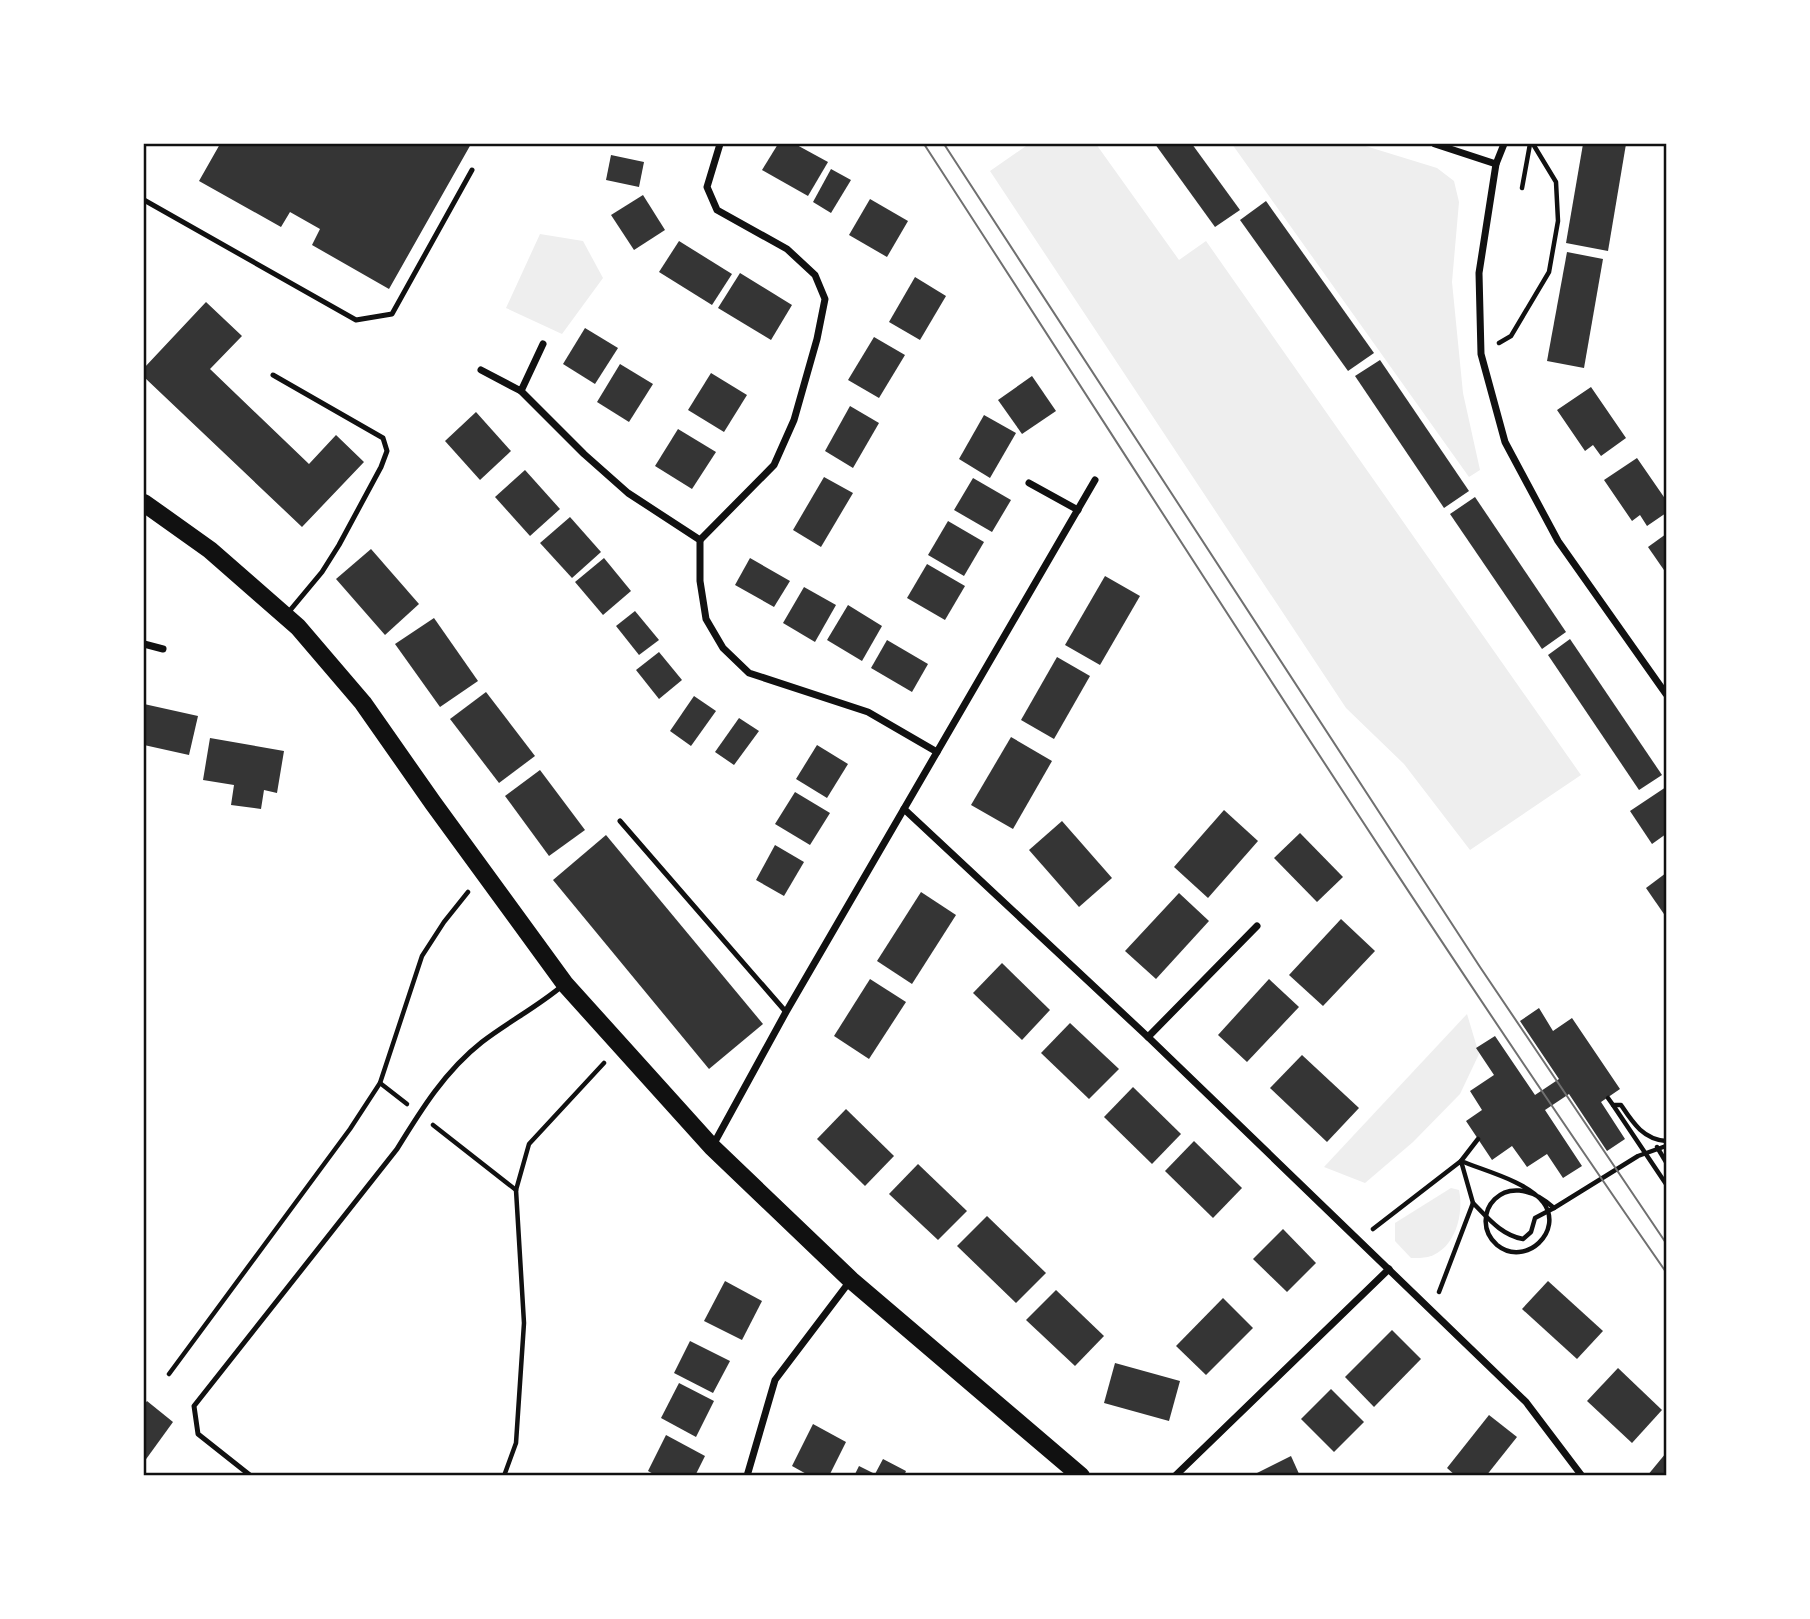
<svg xmlns="http://www.w3.org/2000/svg" width="1810" height="1619" viewBox="0 0 1810 1619" font-family="Lato,sans-serif">
<style>
.green{fill:#eee}
.building{fill:#353535}
.lines{fill:none;stroke-linecap:round;stroke-linejoin:round}
.path{stroke:#111;stroke-width:4.5}
.service{stroke:#111;stroke-width:5}
.minor{stroke:#111;stroke-width:7}
.primary{stroke:#111;stroke-width:18}
.tram{stroke:#707070;stroke-width:2}
.neatline{fill:none;stroke:#111;stroke-width:2.5}
</style>
<rect width="100%" height="100%" fill="#fff"/>
<!-- green -->
<g class="green">
<path d="M 1029,144 L 1096,144 L 1179,260 L 1206,241 L 1581,775 L 1470,850 L 1404,764 L 1346,708 L 990,171 Z"/>
<path d="M 1232,144 L 1359,144 L 1437,168 L 1454,181 L 1459,202 L 1452,282 L 1463,393 L 1480,470 L 1469,477 Z"/>
<path d="M 540,234 L 583,241 L 603,278 L 562,334 L 506,308 Z"/>
<path d="M 1467,1014 L 1479,1054 L 1460,1094 L 1413,1142 L 1365,1183 L 1324,1167 Z"/>
<path d="M 1451,1188 L 1459,1190 C 1464,1213 1456,1249 1428,1257 C 1423,1258 1416,1258 1411,1258 L 1395,1241 L 1395,1223 Z"/>
</g>
<!-- building -->
<g class="building">
<path d="M 220,144 L 471,144 L 389,289 L 312,245 L 320,229 L 290,212 L 281,227 L 199,181 Z"/>
<path d="M 778,144 L 795,144 L 828,162 L 808,196 L 762,170 Z"/>
<path d="M 1155,144 L 1192,144 L 1240,210 L 1215,227 Z"/>
<path d="M 1583,144 L 1626,144 L 1608,251 L 1566,243 Z"/>
<path d="M 611,155 L 644,162 L 639,187 L 606,180 Z"/>
<path d="M 831,169 L 851,180 L 831,213 L 813,202 Z"/>
<path d="M 643,195 L 665,230 L 634,250 L 611,215 Z"/>
<path d="M 870,199 L 908,221 L 887,257 L 849,235 Z"/>
<path d="M 1266,201 L 1374,353 L 1348,371 L 1240,220 Z"/>
<path d="M 679,241 L 732,274 L 712,305 L 659,272 Z"/>
<path d="M 1567,252 L 1603,259 L 1584,368 L 1547,361 Z"/>
<path d="M 740,273 L 792,305 L 771,340 L 718,308 Z"/>
<path d="M 915,277 L 946,296 L 920,340 L 889,322 Z"/>
<path d="M 206,302 L 242,336 L 210,369 L 309,464 L 336,435 L 364,462 L 302,527 L 144,377 L 144,368 Z"/>
<path d="M 585,328 L 618,348 L 595,384 L 563,364 Z"/>
<path d="M 874,337 L 905,355 L 879,398 L 848,380 Z"/>
<path d="M 1380,360 L 1469,491 L 1444,508 L 1355,376 Z"/>
<path d="M 620,364 L 653,384 L 629,422 L 597,402 Z"/>
<path d="M 711,373 L 747,395 L 724,432 L 688,410 Z"/>
<path d="M 1032,376 L 1056,411 L 1022,434 L 998,400 Z"/>
<path d="M 1591,387 L 1626,438 L 1601,456 L 1593,445 L 1585,451 L 1557,410 Z"/>
<path d="M 850,406 L 879,423 L 853,468 L 825,451 Z"/>
<path d="M 476,412 L 511,451 L 480,480 L 445,441 Z"/>
<path d="M 984,415 L 1016,433 L 990,478 L 959,459 Z"/>
<path d="M 678,429 L 716,452 L 692,489 L 655,466 Z"/>
<path d="M 1637,458 L 1666,500 L 1666,513 L 1647,526 L 1640,515 L 1632,521 L 1604,480 Z"/>
<path d="M 525,470 L 560,509 L 530,536 L 495,497 Z"/>
<path d="M 824,477 L 853,493 L 821,547 L 793,530 Z"/>
<path d="M 973,478 L 1011,500 L 992,532 L 954,510 Z"/>
<path d="M 1475,497 L 1566,632 L 1542,649 L 1450,514 Z"/>
<path d="M 570,517 L 601,552 L 572,578 L 540,543 Z"/>
<path d="M 948,521 L 984,542 L 964,576 L 928,555 Z"/>
<path d="M 1666,534 L 1666,573 L 1648,547 Z"/>
<path d="M 371,549 L 419,604 L 385,635 L 336,579 Z"/>
<path d="M 604,558 L 631,591 L 603,615 L 575,582 Z"/>
<path d="M 750,558 L 790,581 L 774,607 L 735,585 Z"/>
<path d="M 927,564 L 965,586 L 945,620 L 907,598 Z"/>
<path d="M 1105,576 L 1140,596 L 1100,665 L 1065,645 Z"/>
<path d="M 804,587 L 836,605 L 815,642 L 783,623 Z"/>
<path d="M 848,605 L 882,626 L 862,661 L 827,640 Z"/>
<path d="M 635,611 L 659,640 L 639,655 L 616,626 Z"/>
<path d="M 434,618 L 478,681 L 440,707 L 395,644 Z"/>
<path d="M 1570,639 L 1662,775 L 1639,790 L 1548,655 Z"/>
<path d="M 887,640 L 928,664 L 912,692 L 871,668 Z"/>
<path d="M 659,652 L 682,680 L 659,699 L 636,670 Z"/>
<path d="M 1057,657 L 1090,676 L 1054,739 L 1021,720 Z"/>
<path d="M 486,692 L 535,756 L 499,783 L 450,719 Z"/>
<path d="M 694,696 L 716,711 L 691,746 L 670,731 Z"/>
<path d="M 144,704 L 198,716 L 189,755 L 144,745 Z"/>
<path d="M 739,718 L 759,731 L 734,765 L 715,752 Z"/>
<path d="M 1011,737 L 1052,761 L 1013,829 L 971,805 Z"/>
<path d="M 210,738 L 284,751 L 277,793 L 264,790 L 261,809 L 231,805 L 234,785 L 203,780 Z"/>
<path d="M 817,745 L 848,764 L 827,798 L 796,779 Z"/>
<path d="M 540,770 L 585,830 L 549,856 L 505,796 Z"/>
<path d="M 1666,787 L 1666,834 L 1652,844 L 1630,811 Z"/>
<path d="M 795,792 L 830,813 L 810,845 L 775,824 Z"/>
<path d="M 1224,810 L 1258,841 L 1208,898 L 1174,867 Z"/>
<path d="M 1062,821 L 1112,878 L 1079,907 L 1029,850 Z"/>
<path d="M 1300,833 L 1343,877 L 1317,902 L 1274,858 Z"/>
<path d="M 606,835 L 763,1024 L 709,1069 L 553,880 Z"/>
<path d="M 775,845 L 804,862 L 784,896 L 756,880 Z"/>
<path d="M 1666,873 L 1666,917 L 1646,888 Z"/>
<path d="M 921,892 L 956,915 L 912,984 L 877,961 Z"/>
<path d="M 1179,893 L 1209,921 L 1156,979 L 1125,951 Z"/>
<path d="M 1341,919 L 1375,951 L 1323,1006 L 1289,975 Z"/>
<path d="M 1002,963 L 1050,1010 L 1022,1040 L 973,993 Z"/>
<path d="M 870,979 L 906,1002 L 869,1059 L 834,1036 Z"/>
<path d="M 1269,979 L 1299,1007 L 1247,1062 L 1218,1035 Z"/>
<path d="M 1539,1008 L 1553,1031 L 1572,1018 L 1620,1089 L 1601,1102 L 1625,1139 L 1607,1151 L 1569,1094 L 1545,1110 L 1582,1166 L 1563,1178 L 1547,1154 L 1527,1167 L 1512,1146 L 1492,1160 L 1466,1121 L 1482,1110 L 1470,1091 L 1494,1075 L 1476,1048 L 1495,1036 L 1535,1095 L 1559,1079 L 1520,1021 Z"/>
<path d="M 1070,1023 L 1119,1069 L 1089,1099 L 1041,1053 Z"/>
<path d="M 1302,1055 L 1359,1108 L 1327,1142 L 1270,1088 Z"/>
<path d="M 1133,1087 L 1181,1134 L 1152,1164 L 1104,1117 Z"/>
<path d="M 846,1109 L 894,1156 L 865,1186 L 817,1139 Z"/>
<path d="M 1194,1141 L 1242,1188 L 1213,1218 L 1165,1171 Z"/>
<path d="M 918,1164 L 967,1211 L 938,1240 L 889,1194 Z"/>
<path d="M 987,1216 L 1046,1273 L 1016,1303 L 957,1246 Z"/>
<path d="M 1283,1229 L 1316,1263 L 1287,1292 L 1253,1259 Z"/>
<path d="M 725,1281 L 762,1301 L 742,1340 L 704,1321 Z"/>
<path d="M 1548,1281 L 1603,1331 L 1577,1359 L 1522,1309 Z"/>
<path d="M 1056,1290 L 1104,1336 L 1075,1366 L 1026,1320 Z"/>
<path d="M 1223,1298 L 1253,1328 L 1206,1375 L 1176,1346 Z"/>
<path d="M 1392,1330 L 1421,1359 L 1374,1407 L 1345,1377 Z"/>
<path d="M 690,1341 L 730,1361 L 713,1393 L 674,1373 Z"/>
<path d="M 1115,1363 L 1180,1381 L 1169,1421 L 1104,1403 Z"/>
<path d="M 1618,1368 L 1662,1410 L 1632,1443 L 1587,1401 Z"/>
<path d="M 679,1383 L 714,1401 L 696,1437 L 661,1418 Z"/>
<path d="M 1331,1389 L 1364,1422 L 1334,1452 L 1301,1419 Z"/>
<path d="M 147,1401 L 173,1422 L 144,1462 L 144,1405 Z"/>
<path d="M 1489,1415 L 1517,1437 L 1486,1476 L 1456,1476 L 1447,1468 Z"/>
<path d="M 813,1424 L 846,1442 L 829,1476 L 810,1476 L 792,1466 Z"/>
<path d="M 666,1435 L 705,1456 L 695,1476 L 657,1476 L 648,1471 Z"/>
<path d="M 1666,1453 L 1666,1476 L 1647,1476 Z"/>
<path d="M 1291,1456 L 1300,1476 L 1251,1476 Z"/>
<path d="M 883,1459 L 906,1471 L 904,1476 L 854,1476 L 859,1466 L 875,1474 Z"/>
</g>
<g class="lines">
<!-- path -->
<g class="path">
<path d="M 1522,188 L 1530,144"/>
<path d="M 1499,343 L 1511,336 L 1549,272 L 1558,221 L 1556,182 L 1533,144"/>
<path d="M 380,1083 L 407,1104"/>
<path d="M 1608,1098 L 1613,1105 L 1621,1105 C 1633,1123 1643,1139 1666,1141"/>
<path d="M 1613,1105 L 1666,1184"/>
<path d="M 433,1125 L 516,1190"/>
<path d="M 1478,1139 L 1461,1161 C 1485,1171 1526,1181 1543,1202 C 1565,1231 1525,1268 1497,1245 C 1466,1218 1503,1162 1554,1208 L 1638,1156 L 1666,1146"/>
<path d="M 1657,1147 L 1666,1162"/>
<path d="M 1473,1203 C 1488,1218 1501,1235 1523,1239 L 1531,1232 L 1535,1218 L 1554,1208"/>
<path d="M 1373,1229 L 1461,1161 L 1473,1203 L 1439,1292"/>
<path d="M 169,1374 L 350,1129 L 380,1083 L 422,956 L 444,922 L 468,892"/>
<path d="M 504,1476 L 516,1443 L 524,1323 L 516,1190 L 529,1144 L 604,1063"/>
</g>
<!-- service -->
<g class="service">
<path d="M 144,200 L 356,320 L 392,314 L 472,170"/>
<path d="M 273,375 L 383,438 L 387,451 L 381,467 L 339,545 L 322,572 L 287,614"/>
<path d="M 620,821 L 786,1012"/>
<path d="M 251,1476 L 198,1434 L 194,1406 L 397,1149 C 421,1110 445,1071 482,1042 C 508,1022 537,1007 562,986"/>
</g>
<!-- minor -->
<g class="minor">
<path d="M 1435,144 L 1496,164"/>
<path d="M 1504,144 L 1496,164 L 1479,273 L 1481,354 L 1505,442 L 1558,541 L 1666,694"/>
<path d="M 481,370 L 521,391 L 543,344"/>
<path d="M 521,391 L 584,454 L 628,493 L 700,540 L 700,581 L 706,619 L 723,648 L 749,673 L 868,712 L 937,752"/>
<path d="M 1029,483 L 1078,510"/>
<path d="M 700,540 L 774,465 L 794,420 L 817,339 L 825,299 L 815,275 L 787,249 L 717,210 L 707,187 L 720,144"/>
<path d="M 144,644 L 163,649"/>
<path d="M 904,809 L 1148,1037 L 1526,1402 L 1582,1476"/>
<path d="M 1148,1037 L 1257,926"/>
<path d="M 712,1147 L 786,1012 L 1095,480"/>
<path d="M 747,1476 L 775,1380 L 850,1281"/>
<path d="M 1175,1476 L 1389,1269"/>
</g>
<!-- primary -->
<path class="primary" d="M 144,503 L 210,550 L 298,627 L 363,703 L 433,803 L 565,984 L 712,1147 L 851,1280 L 1081,1476"/>
<!-- tram -->
<g class="tram">
<path d="M 924,144 C 1169,521 1409,903 1666,1272"/>
<path d="M 944,144 L 1480,967 L 1666,1243"/>
</g>
</g>
<!-- border -->
<rect width="1810" height="1619" fill="none" stroke="#ffffff" stroke-width="290"/>
<rect x="145" y="145" width="1520" height="1329" class="neatline"/>
</svg>
